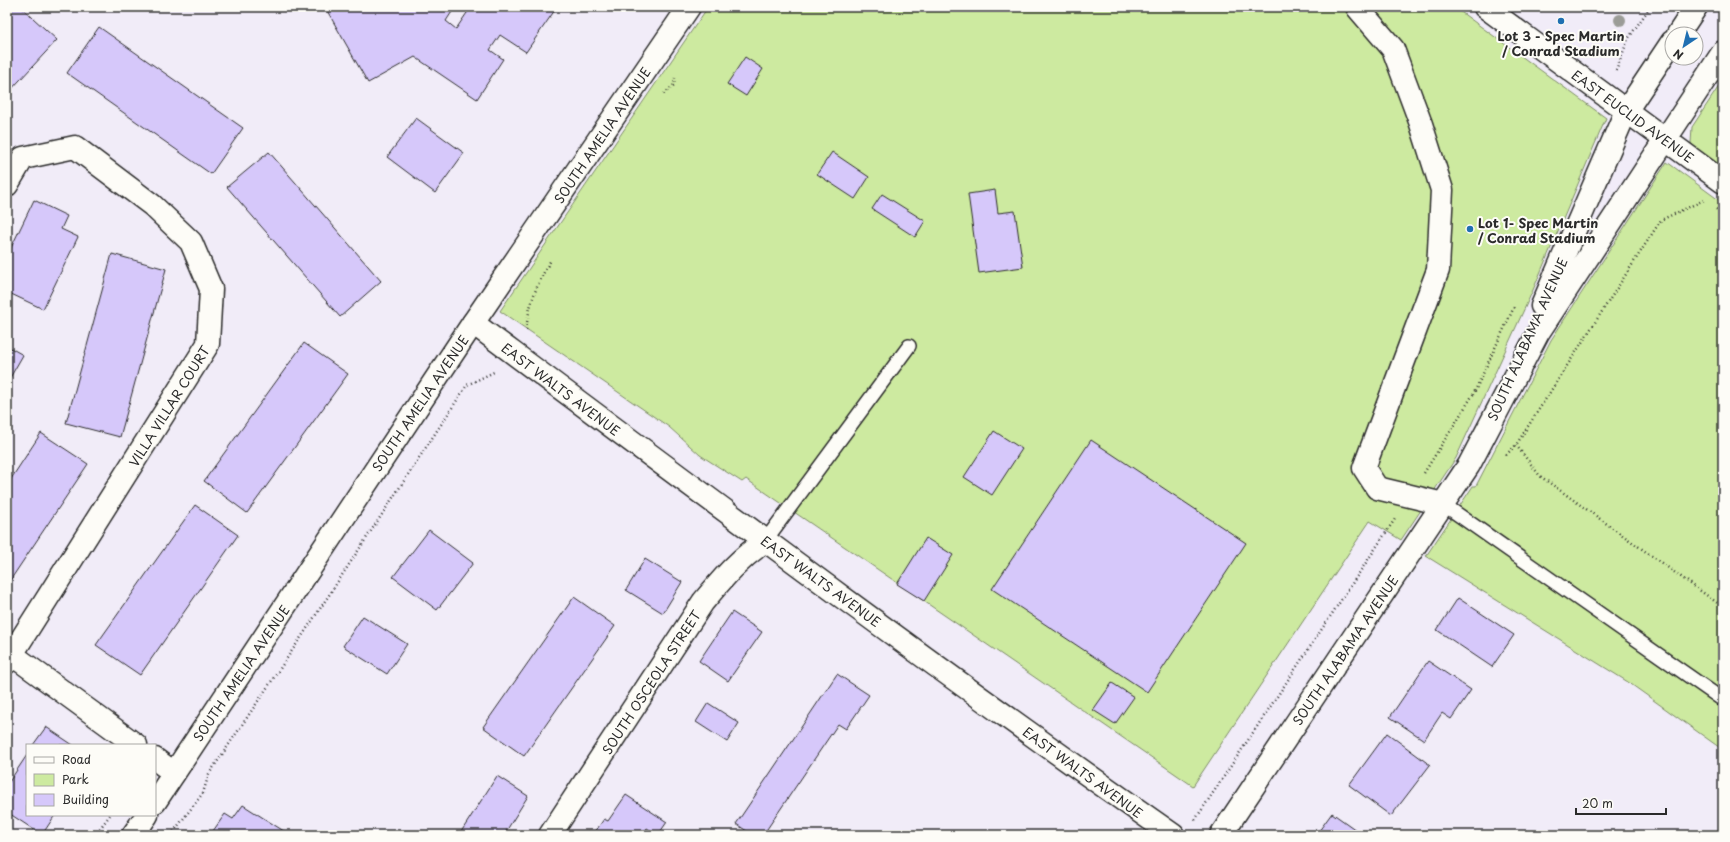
<svg xmlns="http://www.w3.org/2000/svg" width="1730" height="842" viewBox="0 0 1730 842" font-family="'Playpen Sans',sans-serif">
<style>
.green{fill:#cdeaa0;stroke:#7c8a66}
.building{fill:#d6c8fa;stroke:#2b2b2b}
.lines{fill:none;stroke-linecap:round;stroke-linejoin:round}
.lane-casing{stroke:#2b2b2b;stroke-width:16}
.street-casing{stroke:#2b2b2b;stroke-width:25}
.secondary-casing{stroke:#2b2b2b;stroke-width:25}
.path{stroke:#2b2b2b;stroke-width:2.5;stroke-dasharray:1 3;stroke-linecap:butt}
.lane{stroke:#fdfcf7;stroke-width:13}
.street{stroke:#fdfcf7;stroke-width:22}
.secondary{stroke:#fdfcf7;stroke-width:22}
.tree{fill:#9b9c97}
.poi-dot{fill:#1f6fb2;stroke:#fdfcf7;stroke-width:1.5}
.labels{text-anchor:middle;dominant-baseline:central;stroke-width:4;stroke-linejoin:round;paint-order:stroke}
.poi-label{font-size:13px;font-weight:bold;fill:#2b2b2b;stroke:#fdfcf7}
.street-label{font-size:13px;fill:#2b2b2b;stroke:#fdfcf7}
</style>
<rect width="100%" height="100%" fill="#f1ecf8"/>
<filter id="ink" filterUnits="userSpaceOnUse"><feTurbulence type="fractalNoise" baseFrequency=".025" numOctaves="2"/><feDisplacementMap in="SourceGraphic" scale="8" xChannelSelector="R" yChannelSelector="G"/><feConvolveMatrix kernelMatrix="1 2 1 2 8 2 1 2 1" color-interpolation-filters="sRGB"/></filter>
<g filter="url(#ink)">
<!-- green -->
<g class="green">
<path d="M 708,7 L 1454,7 L 1606,118 L 1533,290 L 1456,458 L 1401,540 L 1370,521 L 1193,786 L 746,479 L 742,482 L 700,455 L 669,427 L 500,311 Z"/>
<path d="M 1723,80 L 1723,171 L 1697,153 L 1691,143 L 1692,127 Z"/>
<path d="M 1667,162 L 1723,203 L 1723,750 L 1628,682 L 1426,556 L 1473,486 L 1476,486 L 1551,340 Z"/>
</g>
<!-- building -->
<g class="building">
<path d="M 13,7 L 21,7 L 57,40 L 7,94 L 7,13 Z"/>
<path d="M 325,7 L 455,7 L 446,21 L 456,29 L 471,7 L 557,7 L 526,52 L 500,35 L 490,50 L 503,59 L 477,99 L 415,57 L 368,83 Z"/>
<path d="M 99,27 L 243,128 L 211,174 L 67,73 Z"/>
<path d="M 745,57 L 763,69 L 746,96 L 727,84 Z"/>
<path d="M 416,118 L 464,153 L 435,193 L 387,157 Z"/>
<path d="M 269,152 L 381,281 L 340,317 L 227,187 Z"/>
<path d="M 832,152 L 869,177 L 855,199 L 817,174 Z"/>
<path d="M 995,190 L 998,213 L 1015,211 L 1023,267 L 979,273 L 968,194 Z"/>
<path d="M 882,194 L 925,221 L 915,237 L 872,209 Z"/>
<path d="M 34,200 L 67,216 L 61,229 L 78,237 L 43,309 L 7,292 L 7,256 Z"/>
<path d="M 112,254 L 166,269 L 120,437 L 66,423 Z"/>
<path d="M 304,343 L 348,374 L 247,513 L 204,481 Z"/>
<path d="M 7,346 L 23,355 L 7,383 Z"/>
<path d="M 994,431 L 1022,449 L 992,495 L 964,477 Z"/>
<path d="M 41,433 L 88,464 L 7,585 L 7,485 Z"/>
<path d="M 1091,440 L 1246,543 L 1147,692 L 992,589 Z"/>
<path d="M 195,505 L 238,535 L 140,675 L 96,645 Z"/>
<path d="M 429,530 L 473,563 L 437,610 L 393,577 Z"/>
<path d="M 926,538 L 953,555 L 924,601 L 897,584 Z"/>
<path d="M 645,559 L 682,582 L 663,613 L 626,590 Z"/>
<path d="M 574,597 L 615,626 L 524,756 L 483,727 Z"/>
<path d="M 1458,598 L 1514,635 L 1492,667 L 1437,630 Z"/>
<path d="M 732,612 L 762,632 L 728,681 L 699,661 Z"/>
<path d="M 363,616 L 407,644 L 387,674 L 343,646 Z"/>
<path d="M 1428,661 L 1471,690 L 1451,719 L 1442,713 L 1424,740 L 1390,717 Z"/>
<path d="M 837,674 L 869,695 L 846,729 L 838,724 L 763,835 L 753,835 L 736,824 Z"/>
<path d="M 1112,683 L 1134,697 L 1115,724 L 1093,710 Z"/>
<path d="M 708,703 L 739,723 L 727,742 L 696,722 Z"/>
<path d="M 46,727 L 73,745 L 33,745 Z"/>
<path d="M 1387,733 L 1430,765 L 1391,816 L 1349,785 Z"/>
<path d="M 27,755 L 27,815 L 55,815 L 42,835 L 7,812 L 7,785 Z"/>
<path d="M 497,776 L 528,796 L 505,833 L 507,835 L 459,835 Z"/>
<path d="M 626,795 L 667,822 L 658,835 L 647,828 L 642,835 L 593,835 L 604,819 L 608,821 Z"/>
<path d="M 243,805 L 290,835 L 219,835 L 213,831 L 225,814 L 233,819 Z"/>
<path d="M 1332,813 L 1363,835 L 1316,835 Z"/>
</g>
<g class="lines">
<defs>
<g id="lane">
<path d="M 1443,504 L 1723,700"/>
<path d="M 765,541 L 909,346"/>
</g>
<g id="street">
<path d="M 1357,7 L 1393,49 L 1421,124 L 1442,190 L 1438,270 L 1364,468 L 1377,488 L 1443,504"/>
<path d="M 7,185 L 23,158 L 75,147 L 152,205 L 191,242 L 211,289 L 208,344 L 7,662"/>
<path d="M 473,323 C 705,496 936,669 1173,835"/>
<path d="M 7,651 L 136,745"/>
<path d="M 155,759 L 174,773"/>
<path d="M 550,835 L 703,602 C 724,577 738,560 765,541"/>
</g>
<g id="secondary">
<path d="M 1485,7 L 1723,182"/>
<path d="M 1678,34 L 1696,7"/>
<path d="M 1542,306 L 1626,111 L 1672,42"/>
<path d="M 155,802 L 473,323 L 689,7"/>
<path d="M 133,835 L 147,815"/>
<path d="M 1221,835 L 1469,465 L 1538,333 L 1723,52"/>
</g>
</defs>
<!-- lane casing -->
<use href="#lane" class="lane-casing"/>
<!-- street casing -->
<use href="#street" class="street-casing"/>
<!-- secondary casing -->
<use href="#secondary" class="secondary-casing"/>
<!-- path -->
<g class="path">
<path d="M 1616,71 L 1628,39 L 1650,7"/>
<path d="M 664,94 L 674,85 L 675,78"/>
<path d="M 1716,209 L 1723,214"/>
<path d="M 526,330 C 529,304 537,283 551,260"/>
<path d="M 1516,445 L 1540,476 L 1723,607"/>
<path d="M 1506,455 L 1516,445 L 1661,220 L 1704,200"/>
<path d="M 1424,473 L 1474,393 L 1515,305"/>
<path d="M 1195,820 L 1395,519"/>
<path d="M 95,835 L 110,815"/>
<path d="M 171,835 L 203,793 L 209,774 L 308,627 L 467,385 L 494,372"/>
</g>
<!-- lane -->
<use href="#lane" class="lane"/>
<!-- street -->
<use href="#street" class="street"/>
<!-- secondary -->
<use href="#secondary" class="secondary"/>
</g>
<!-- trees -->
<circle class="tree" cx="1620" cy="20" r="6"/>
</g>
<!-- markers -->
<g class="poi-dot">
<circle cx="1561" cy="21" r="4"/>
<circle cx="1470" cy="229" r="4"/>
</g>
<g class="labels">
<!-- poi labels -->
<g class="poi-label">
<text x="1561" y="35">Lot 3 - Spec Martin<tspan x="1561" dy="15">/ Conrad Stadium</tspan></text>
<text x="1478" y="222" text-anchor="start">Lot 1- Spec Martin<tspan x="1478" dy="15">/ Conrad Stadium</tspan></text>
</g>
<!-- street labels -->
<g class="street-label">
<text transform="translate(1633 116) rotate(36)">EAST EUCLID AVENUE</text>
<text transform="translate(602 135) rotate(-56)">SOUTH AMELIA AVENUE</text>
<text transform="translate(1527 339) rotate(-66)">SOUTH ALABAMA AVENUE</text>
<text transform="translate(561 389) rotate(37)">EAST WALTS AVENUE</text>
<text transform="translate(420 403) rotate(-56)">SOUTH AMELIA AVENUE</text>
<text transform="translate(169 406) rotate(-58)">VILLA VILLAR COURT</text>
<text transform="translate(821 581) rotate(36)">EAST WALTS AVENUE</text>
<text transform="translate(1345 650) rotate(-56)">SOUTH ALABAMA AVENUE</text>
<text transform="translate(241 673) rotate(-56)">SOUTH AMELIA AVENUE</text>
<text transform="translate(651 682) rotate(-57)">SOUTH OSCEOLA STREET</text>
<text transform="translate(1083 772) rotate(36)">EAST WALTS AVENUE</text>
</g>
</g>
<!-- margin -->
<rect width="1730" height="842" fill="none" stroke="#fdfcf7" stroke-width="24"/>
<rect x="12" y="12" width="1706" height="818" fill="none" stroke="#2b2b2b" stroke-width="1.5" filter="url(#ink)"/>
<!-- legend -->
<rect x="26" y="744" width="130" height="72" fill="#fdfcf7" stroke="#a9a8a5"/>
<rect x="34" y="757" width="20" height="6" fill="#fdfcf7" stroke="#a9a8a5"/>
<text x="62" y="764" font-size="12" fill="#2b2b2b">Road</text>
<rect x="34" y="774" width="20" height="12" fill="#cdeaa0" stroke="#a9a8a5"/>
<text x="62" y="784" font-size="12" fill="#2b2b2b">Park</text>
<rect x="34" y="794" width="20" height="12" fill="#d6c8fa" stroke="#a9a8a5"/>
<text x="62" y="804" font-size="12" fill="#2b2b2b">Building</text>
<!-- north arrow -->
<g transform="translate(1684 46) rotate(215)"><circle r="19" fill="#fdfcf7" stroke="#a9a8a5"/>
<path d="M0-3L7 15L0 10L-7 15Z" fill="#1f6fb2"/>
<text y="-6" font-size="11" font-weight="bold" text-anchor="middle" fill="#2b2b2b">N</text>
</g>
<!-- scale -->
<path d="M1576 808v6h90v-6" fill="none" stroke="#2b2b2b" stroke-width="2"/>
<text x="1582" y="808" font-size="12" fill="#2b2b2b" stroke="#fdfcf7" stroke-width="3" paint-order="stroke">20 m</text>
</svg>
